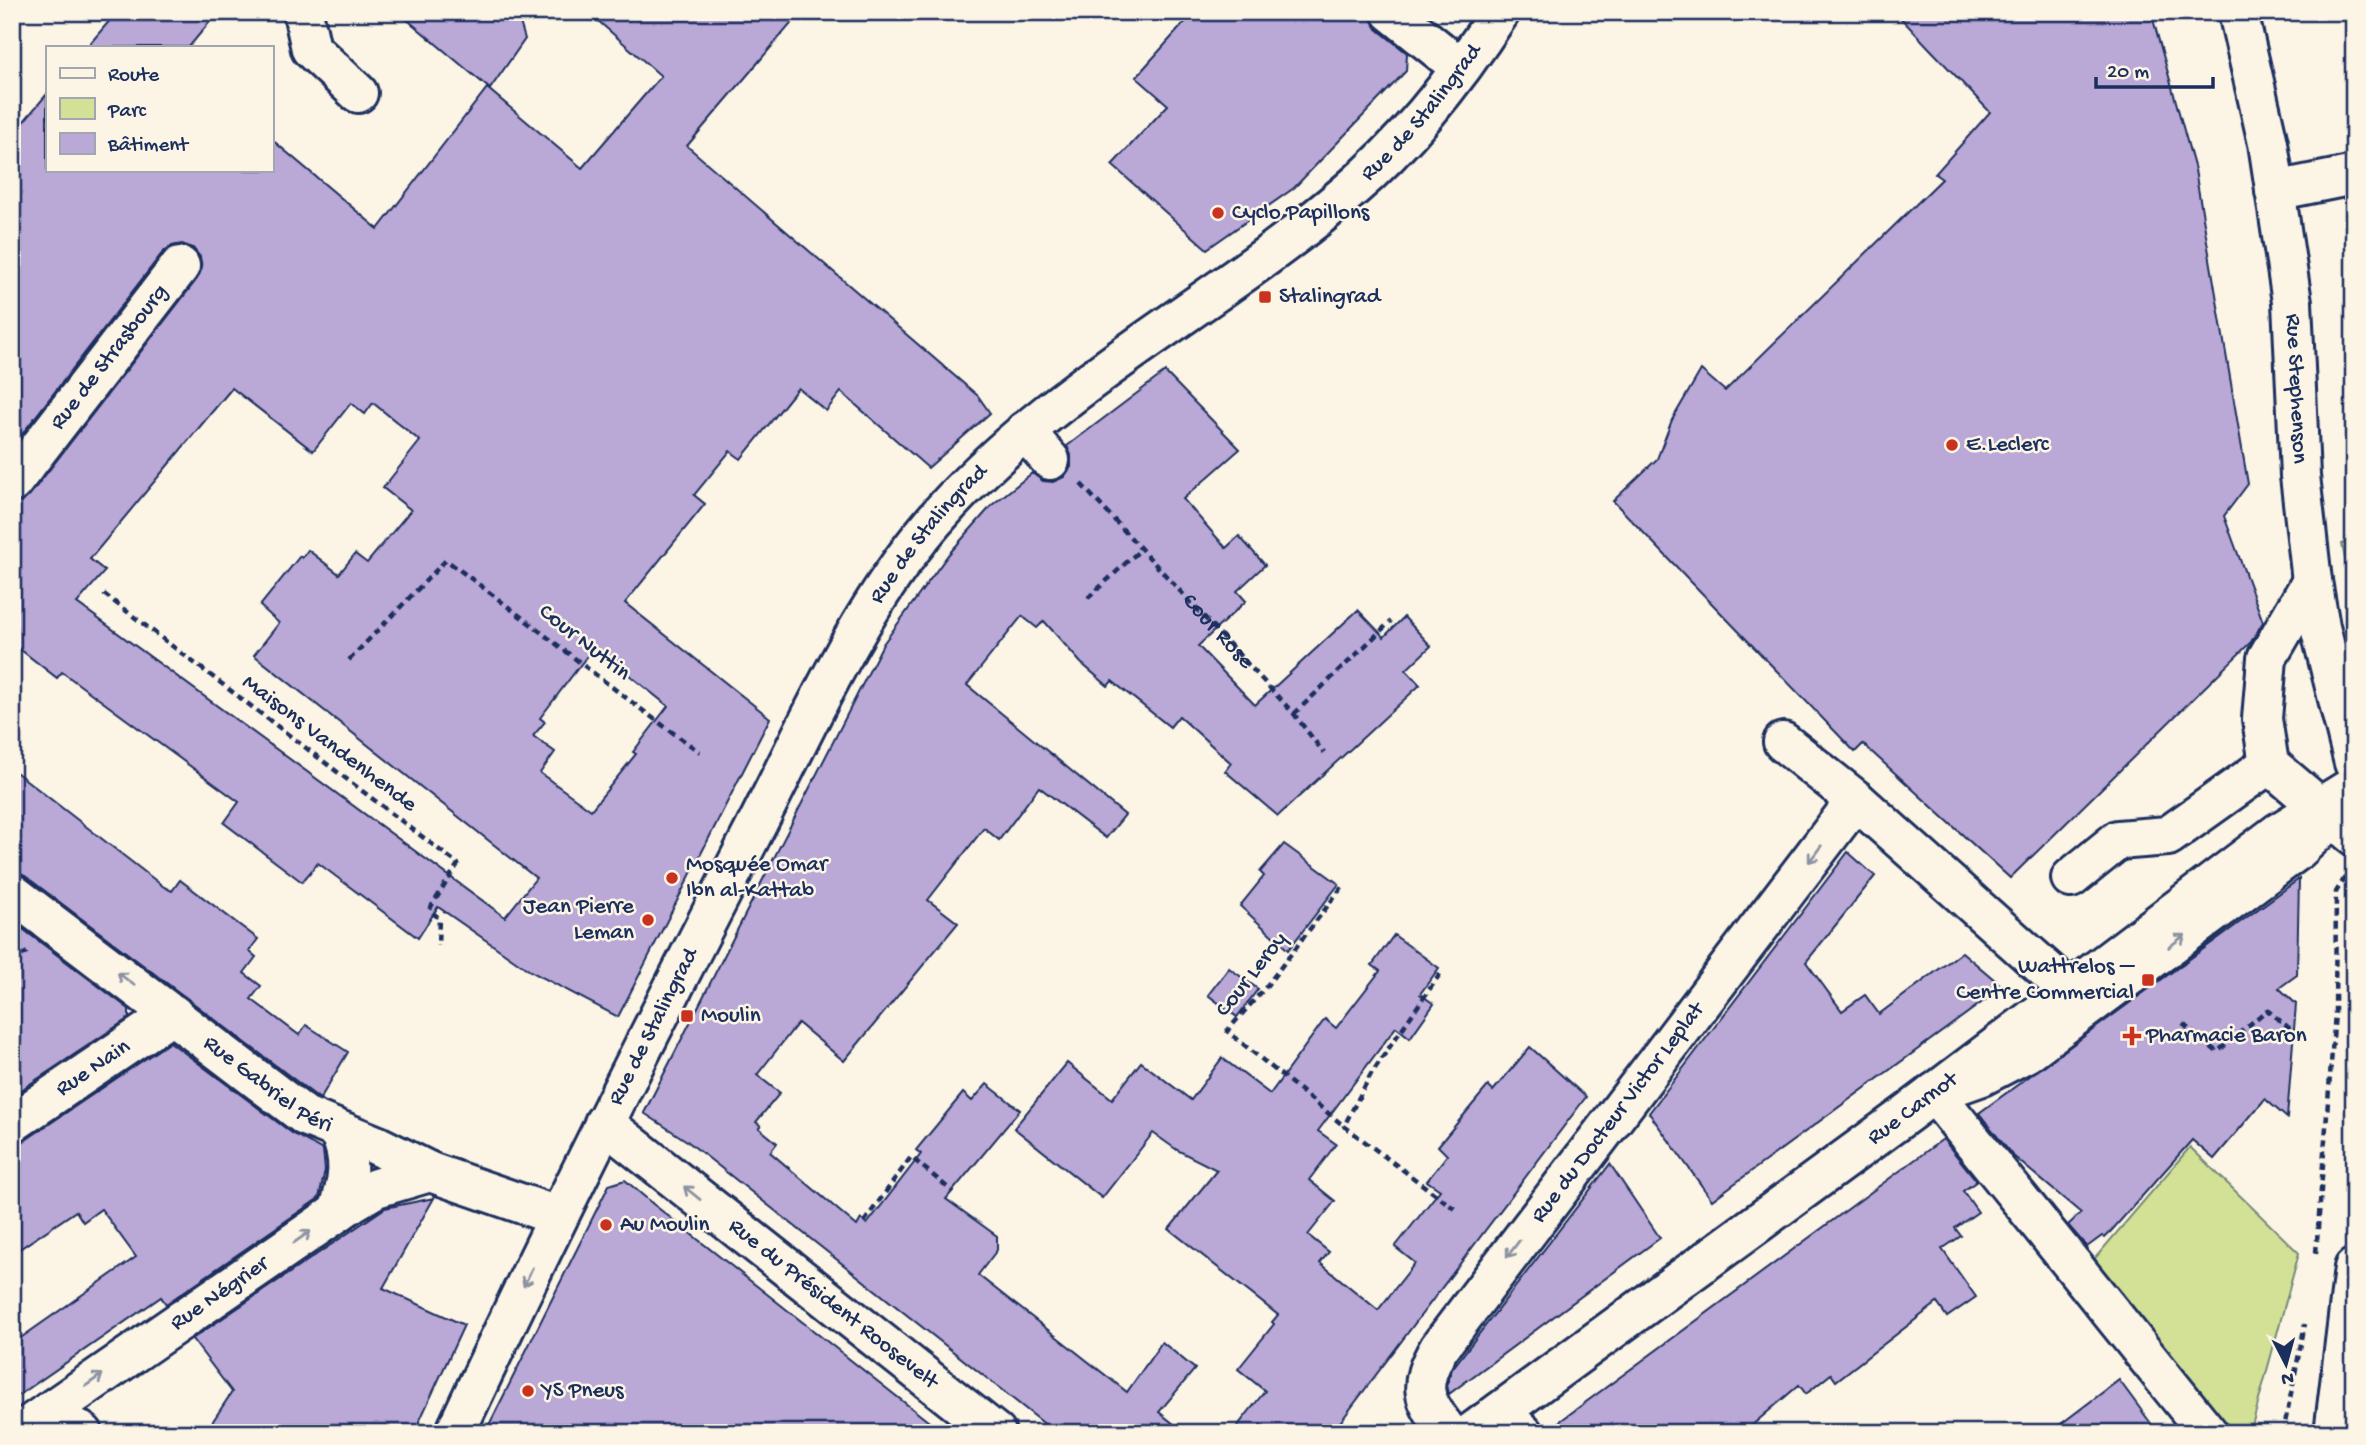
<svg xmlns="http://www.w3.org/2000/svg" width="2366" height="1445" viewBox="0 0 2366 1445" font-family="'Gochi Hand',sans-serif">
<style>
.green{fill:#d2e195;stroke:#76887a;stroke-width:2}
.building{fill:#baa8d7;stroke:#1b2f5e;stroke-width:2;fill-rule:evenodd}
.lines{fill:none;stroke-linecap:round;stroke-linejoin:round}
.minor-casing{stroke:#1b2f5e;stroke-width:44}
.major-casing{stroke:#1b2f5e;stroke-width:44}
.path{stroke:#1b2f5e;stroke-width:4.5;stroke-dasharray:7 5;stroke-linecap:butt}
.minor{stroke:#fcf5e5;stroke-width:38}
.major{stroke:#fcf5e5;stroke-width:38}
.oneway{stroke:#8c92a2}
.poi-dot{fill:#c8321e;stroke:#fcf5e5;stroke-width:2.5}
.labels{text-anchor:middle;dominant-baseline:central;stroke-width:5;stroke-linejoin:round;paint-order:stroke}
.street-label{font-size:23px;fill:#1b2f5e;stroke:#fcf5e5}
.poi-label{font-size:23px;fill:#1b2f5e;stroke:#fcf5e5;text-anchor:start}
</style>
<rect width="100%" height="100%" fill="#fcf5e5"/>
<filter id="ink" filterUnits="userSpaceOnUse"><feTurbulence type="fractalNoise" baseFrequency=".0143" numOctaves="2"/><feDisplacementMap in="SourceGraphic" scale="14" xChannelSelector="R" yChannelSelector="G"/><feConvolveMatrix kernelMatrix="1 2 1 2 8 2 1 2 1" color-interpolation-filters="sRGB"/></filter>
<g filter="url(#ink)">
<!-- green -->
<g class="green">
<path d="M 2354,543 L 2354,605 L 2342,544 Z"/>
<path d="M 2190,1147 L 2299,1253 L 2250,1433 L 2214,1433 L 2090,1264 Z"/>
</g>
<!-- building -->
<g class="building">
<path d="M 117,12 L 218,12 L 189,47 L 87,47 Z"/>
<path d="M 398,12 L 517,12 L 525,39 L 490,89 Z"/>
<path d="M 588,12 L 801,12 L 687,146 L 978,396 L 990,413 L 928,468 L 841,392 L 826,411 L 798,388 L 741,459 L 730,451 L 694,495 L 705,504 L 625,603 L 770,718 L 618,1017 L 530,971 L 438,907 L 418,938 L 318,863 L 302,882 L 224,823 L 239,802 L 62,672 L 57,678 L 12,643 L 12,504 L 29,496 L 197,279 L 202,268 L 200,257 L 193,248 L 182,244 L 172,246 L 163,252 L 12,447 L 12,135 L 47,94 L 47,170 L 271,170 L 271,139 L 378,229 L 487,88 L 582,168 L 661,76 ZM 232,388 L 313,451 L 351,403 L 365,414 L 373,403 L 420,441 L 383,488 L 411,510 L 367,563 L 355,554 L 339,574 L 308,550 L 302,558 L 300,556 L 260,606 L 279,623 L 254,655 L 536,878 L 505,917 L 77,603 L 105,571 L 90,559 ZM 594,647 L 668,706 L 633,752 L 636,754 L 591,810 L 540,773 L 555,752 L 533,736 L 545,722 L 540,718 Z"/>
<path d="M 1194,12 L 1370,12 L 1377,29 L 1407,53 L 1406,71 L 1294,188 L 1207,249 L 1112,165 L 1168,105 L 1136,77 Z"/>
<path d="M 1895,12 L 2151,12 L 2195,170 L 2248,484 L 2224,516 L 2263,622 L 2251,642 L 2010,878 L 1863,744 L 1855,752 L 1613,501 L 1657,459 L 1672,420 L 1701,370 L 1725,391 L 1942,179 L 1935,174 L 1990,112 Z"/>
<path d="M 1165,372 L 1240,449 L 1183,499 L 1226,548 L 1239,536 L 1265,565 L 1237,591 L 1246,601 L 1198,646 L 1255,705 L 1358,610 L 1384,637 L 1404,617 L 1431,646 L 1406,670 L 1420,685 L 1278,816 L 1225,771 L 1231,763 L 1179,716 L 1170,727 L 1112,681 L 1108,686 L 1081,663 L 1044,621 L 1037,628 L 1022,616 L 967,685 L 1125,815 L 1106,838 L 1039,787 L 999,840 L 984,828 L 928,900 L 958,923 L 844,1061 L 798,1023 L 757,1075 L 780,1093 L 756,1122 L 761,1126 L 759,1128 L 777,1143 L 770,1152 L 857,1226 L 861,1219 L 867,1224 L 921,1154 L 916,1150 L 963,1093 L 972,1101 L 987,1084 L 1020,1110 L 946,1199 L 997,1236 L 997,1250 L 978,1275 L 1127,1392 L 1162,1342 L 1195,1369 L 1159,1412 L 1185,1433 L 1056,1433 L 687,1141 L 644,1113 L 883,644 L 948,555 L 992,505 L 1032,473 L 1043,481 L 1053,482 L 1064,477 L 1071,467 L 1071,455 L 1067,446 Z"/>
<path d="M 12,769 L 164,887 L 172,891 L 180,880 L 258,939 L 249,951 L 256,957 L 244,973 L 261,986 L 251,999 L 299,1035 L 306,1025 L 348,1052 L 320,1099 L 25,876 L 12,872 Z"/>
<path d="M 1284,844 L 1339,884 L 1288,950 L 1240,906 L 1264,876 L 1260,872 Z"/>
<path d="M 1848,852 L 1875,876 L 1806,962 L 1842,1011 L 1865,995 L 1879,1014 L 1962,952 L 2003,987 L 1712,1200 L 1649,1113 Z"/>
<path d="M 2299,879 L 2297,975 L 2279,988 L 2296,1004 L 2287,1118 L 2265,1099 L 2214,1159 L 2192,1140 L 2105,1238 L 2102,1236 L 2087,1247 L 2068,1225 L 2081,1213 L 2012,1155 L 1979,1113 Z"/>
<path d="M 12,921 L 129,1009 L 129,1018 L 12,1096 Z"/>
<path d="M 1394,935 L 1439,968 L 1420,994 L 1434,1004 L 1410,1038 L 1396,1027 L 1318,1131 L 1336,1144 L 1309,1180 L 1335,1201 L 1308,1235 L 1329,1252 L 1320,1263 L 1378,1310 L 1415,1263 L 1395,1247 L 1440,1190 L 1427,1181 L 1447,1155 L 1438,1146 L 1488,1086 L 1493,1091 L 1530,1047 L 1586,1097 L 1332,1433 L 1232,1433 L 1265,1391 L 1238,1369 L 1274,1324 L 1272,1322 L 1278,1315 L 1169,1229 L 1217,1170 L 1177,1150 L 1153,1133 L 1102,1198 L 1014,1128 L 1067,1063 L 1112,1099 L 1141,1062 L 1191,1100 L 1222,1058 L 1270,1094 L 1325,1019 L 1336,1028 L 1380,971 L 1372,965 Z"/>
<path d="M 1229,968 L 1258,989 L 1237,1017 L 1208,995 Z"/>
<path d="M 170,1042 L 292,1133 L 323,1150 L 325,1170 L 319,1198 L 166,1304 L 161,1297 L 12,1400 L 12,1344 L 136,1257 L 101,1209 L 83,1222 L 76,1211 L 12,1254 L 12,1145 L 24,1141 Z"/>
<path d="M 1943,1139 L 1977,1181 L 1963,1191 L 1978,1212 L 1955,1228 L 1961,1236 L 1942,1249 L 1976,1297 L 1947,1317 L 1937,1303 L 1836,1381 L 1831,1374 L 1806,1394 L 1799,1385 L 1743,1433 L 1544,1433 Z"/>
<path d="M 1610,1164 L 1660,1238 L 1449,1394 L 1447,1385 L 1452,1369 Z"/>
<path d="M 625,1180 L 653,1204 L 943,1433 L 485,1433 L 609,1185 Z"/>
<path d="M 434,1198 L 383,1288 L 464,1325 L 414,1433 L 205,1433 L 232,1392 L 192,1339 L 385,1208 Z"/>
<path d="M 2119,1380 L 2158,1433 L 2049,1433 Z"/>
</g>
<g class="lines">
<defs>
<g id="minor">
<path d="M 303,12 L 311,49 L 358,93"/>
<path d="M 1391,12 L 1461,68"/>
<path id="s2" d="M 2238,12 L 2268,143 L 2292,302 L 2300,476 L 2312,581 L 2320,627 L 2354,763"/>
<path d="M 2275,191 L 2354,175"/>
<path d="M 1025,431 L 1050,460"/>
<path id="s3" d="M 12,483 L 180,266"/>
<path d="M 1783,742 L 1856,800 L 2070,991"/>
<path d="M 2269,764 L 2262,719 L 2267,658 L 2312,581"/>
<path d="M 2071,878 L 2118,840 L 2168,836 L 2269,764 L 2354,836"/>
<path id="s4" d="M 12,893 L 305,1116 L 376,1145 L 430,1172 L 557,1216"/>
<path id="s5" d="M 12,1123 L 173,1014"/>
<path id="s6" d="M 604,1123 L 996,1433"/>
<path d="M 338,1212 C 348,1182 353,1160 338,1130"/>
<path d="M 50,1411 L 83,1433"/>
<path d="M 1500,1412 L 1523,1433"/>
<path id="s7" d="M 18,1433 L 351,1203 L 376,1188 L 430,1172"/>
<path id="s8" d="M 455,1433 C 548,1234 647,1037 748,842 C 804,734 853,616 933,522 C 1049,386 1215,307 1349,191 C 1408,141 1458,77 1500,12"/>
<path id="s9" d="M 1449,1433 C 1422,1400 1417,1386 1439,1348 L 1856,800"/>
<path d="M 2208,1433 L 1934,1093 L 1982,1076 L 2026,1053 L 2297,851 L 2328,822 L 2353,791"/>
<path d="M 2334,1433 L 2354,1268"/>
</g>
<g id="major">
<path id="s10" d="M 1471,1433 L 1908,1113 L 2278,833 L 2354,786"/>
</g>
</defs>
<!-- minor casing -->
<use href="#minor" class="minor-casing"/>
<!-- major casing -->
<use href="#major" class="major-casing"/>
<!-- path -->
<g class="path">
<path id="s1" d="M 1081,484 L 1294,714 L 1324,753"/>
<path d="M 104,594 L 458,864 L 429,910 L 439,918 L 438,946"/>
<path d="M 1088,598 L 1140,550"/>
<path d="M 349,660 L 446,560 C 532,623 613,691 700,752"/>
<path d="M 1294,714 L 1391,621"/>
<path d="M 1342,887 L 1265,988 L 1227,1031 L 1344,1126"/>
<path d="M 12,962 L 27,952"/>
<path d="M 1440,974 L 1371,1074 L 1344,1126 L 1455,1209"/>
<path d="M 2183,1024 L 2217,1052 L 2267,1010 L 2294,1032"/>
<path d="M 864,1222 L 911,1157 L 953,1192"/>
<path d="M 2316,1253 L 2335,1013 L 2336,892 L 2347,874"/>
<path d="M 2283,1433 L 2305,1324"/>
</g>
<!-- minor -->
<use href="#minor" class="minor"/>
<!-- major -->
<use href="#major" class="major"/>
</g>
<!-- one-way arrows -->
<defs><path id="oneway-shaft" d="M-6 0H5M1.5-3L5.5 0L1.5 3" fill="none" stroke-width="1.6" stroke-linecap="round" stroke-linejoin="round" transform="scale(1.75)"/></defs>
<g class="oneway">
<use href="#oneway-shaft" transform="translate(1815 854) rotate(127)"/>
<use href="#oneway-shaft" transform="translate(2177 941) rotate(-37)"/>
<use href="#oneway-shaft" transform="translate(126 979) rotate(-143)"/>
<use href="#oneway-shaft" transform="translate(692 1193) rotate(-141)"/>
<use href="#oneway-shaft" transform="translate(302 1237) rotate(-35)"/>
<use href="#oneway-shaft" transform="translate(1513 1249) rotate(127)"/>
<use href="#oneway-shaft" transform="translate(528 1277) rotate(115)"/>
<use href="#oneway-shaft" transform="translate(94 1380) rotate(-35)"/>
</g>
</g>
<!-- markers -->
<g class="poi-dot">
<circle cx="1218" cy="213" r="7"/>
<rect x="1258" y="290" width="14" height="14" rx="3.5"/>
<circle cx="1952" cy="445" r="7"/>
<circle cx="672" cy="878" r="7"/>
<circle cx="648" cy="920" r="7"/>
<rect x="2141" y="973" width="14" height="14" rx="3.5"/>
<rect x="680" y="1009" width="14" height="14" rx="3.5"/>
<path d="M2128.5 1025.5h7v7h7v7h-7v7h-7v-7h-7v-7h7z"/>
<circle cx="606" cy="1225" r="7"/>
<circle cx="528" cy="1391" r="7"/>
</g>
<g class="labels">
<!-- street labels -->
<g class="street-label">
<text stroke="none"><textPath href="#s8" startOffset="1670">Rue de Stalingrad</textPath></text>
<text stroke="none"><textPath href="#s3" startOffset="159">Rue de Strasbourg</textPath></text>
<text stroke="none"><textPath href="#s2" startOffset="382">Rue Stephenson</textPath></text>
<text stroke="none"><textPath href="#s8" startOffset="1018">Rue de Stalingrad</textPath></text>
<text stroke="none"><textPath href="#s1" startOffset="201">Cour Rose</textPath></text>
<text transform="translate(584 643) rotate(38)">Cour Nuttin</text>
<text transform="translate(329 744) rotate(37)">Maisons Vandenhende</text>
<text transform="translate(1252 975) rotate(-52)">Cour Leroy</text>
<text stroke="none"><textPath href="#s8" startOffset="452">Rue de Stalingrad</textPath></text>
<text stroke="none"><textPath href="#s5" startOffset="98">Rue Nain</textPath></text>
<text stroke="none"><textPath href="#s4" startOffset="320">Rue Gabriel Péri</textPath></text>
<text stroke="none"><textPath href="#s10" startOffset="548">Rue Carnot</textPath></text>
<text stroke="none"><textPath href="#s9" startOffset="390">Rue du Docteur Victor Leplat</textPath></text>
<text stroke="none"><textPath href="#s7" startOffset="245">Rue Négrier</textPath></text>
<text stroke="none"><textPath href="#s6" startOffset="292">Rue du Président Roosevelt</textPath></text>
</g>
<!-- poi labels -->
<g class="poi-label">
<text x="1232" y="213">Cyclo Papillons</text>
<text x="1279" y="297">Stalingrad</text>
<text x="1966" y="445">E.Leclerc</text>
<text x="686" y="865">Mosquée Omar<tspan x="686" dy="26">Ibn al-Kattab</tspan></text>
<text x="634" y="907" text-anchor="end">Jean Pierre<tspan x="634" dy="26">Leman</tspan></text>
<text x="2134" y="967" text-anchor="end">Wattrelos –<tspan x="2134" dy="26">Centre Commercial</tspan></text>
<text x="701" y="1016">Moulin</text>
<text x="2146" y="1036">Pharmacie Baron</text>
<text x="620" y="1225">Au Moulin</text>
<text x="542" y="1391">YS Pneus</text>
</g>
</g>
<!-- margin -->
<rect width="2366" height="1445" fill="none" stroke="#fcf5e5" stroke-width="42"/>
<rect x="21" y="21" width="2324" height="1403" fill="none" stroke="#1b2f5e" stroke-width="2.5" filter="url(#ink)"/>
<!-- legend -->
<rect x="46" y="46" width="228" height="126" fill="#fcf5e5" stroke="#a2a6af" stroke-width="2"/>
<rect x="60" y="68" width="35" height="10" fill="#fcf5e5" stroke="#a2a6af" stroke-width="2"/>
<text x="108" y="80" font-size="21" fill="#1b2f5e">Route</text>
<rect x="60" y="98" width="35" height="21" fill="#d2e195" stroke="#a2a6af" stroke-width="2"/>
<text x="108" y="116" font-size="21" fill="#1b2f5e">Parc</text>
<rect x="60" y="133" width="35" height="21" fill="#baa8d7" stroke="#a2a6af" stroke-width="2"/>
<text x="108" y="150" font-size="21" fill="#1b2f5e">Bâtiment</text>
<!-- north arrow -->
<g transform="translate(2286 1364) rotate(174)" stroke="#fcf5e5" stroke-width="5" paint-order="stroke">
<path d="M0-5L12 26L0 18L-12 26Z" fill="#1b2f5e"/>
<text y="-10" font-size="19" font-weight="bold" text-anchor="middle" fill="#1b2f5e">N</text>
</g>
<!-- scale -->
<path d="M2096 77v10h117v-10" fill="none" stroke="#1b2f5e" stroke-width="3.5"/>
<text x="2107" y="77" font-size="21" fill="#1b2f5e" stroke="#fcf5e5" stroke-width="5" paint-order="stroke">20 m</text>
</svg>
